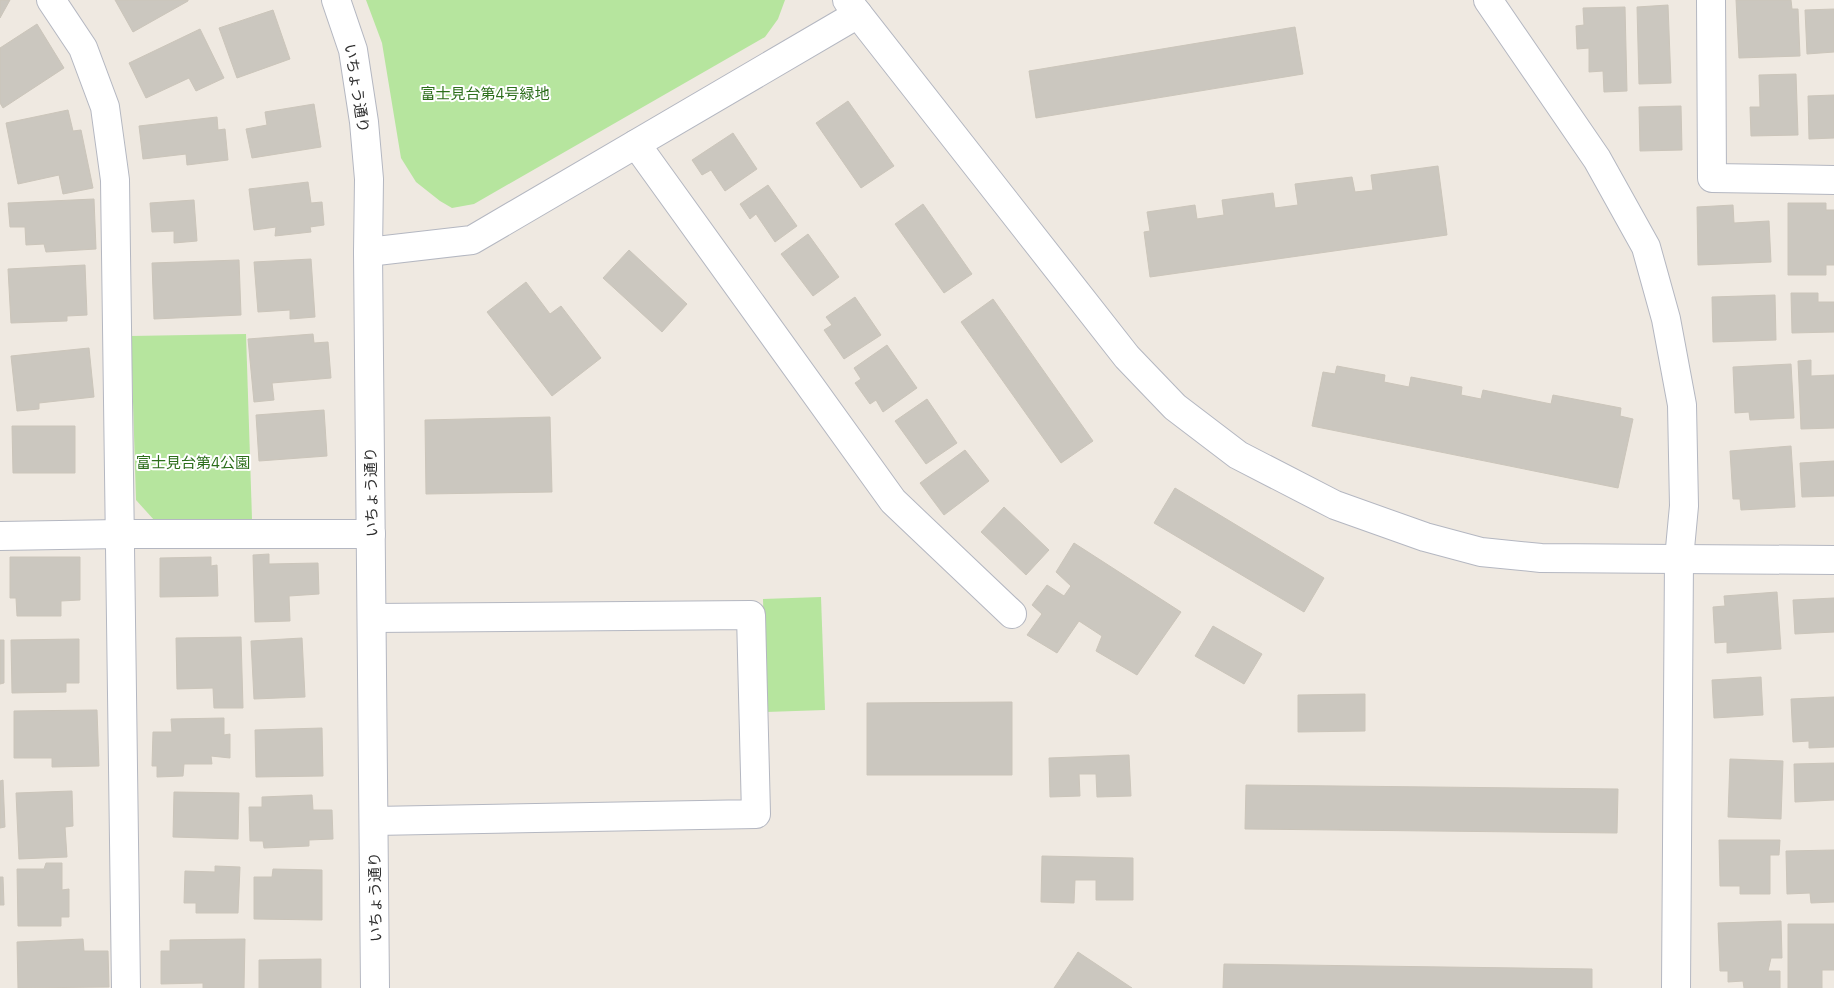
<svg xmlns="http://www.w3.org/2000/svg" width="1834" height="988" viewBox="0 0 1834 988" font-family="'IBM Plex Sans','Noto Sans JP',sans-serif">
<style>
.green{fill:#b6e59e}
.building{fill:#cbc7bf;stroke:#cbc5ba}
.lines{fill:none;stroke-linecap:round;stroke-linejoin:round}
.minor-casing{stroke:#b4b7c1;stroke-width:30}
.minor{stroke:#fff;stroke-width:28}
.labels{text-anchor:middle;dominant-baseline:central;stroke-width:4;stroke-linejoin:round;paint-order:stroke}
.street-label{font-size:15px;fill:#2e2e2e;stroke:#fff}
.park-label{font-size:15px;fill:#2c6e1b;stroke:#fff}
</style>
<rect width="100%" height="100%" fill="#efe9e1"/>
<!-- green -->
<g class="green">
<path d="M 366,0 L 785,0 L 778,19 L 765,37 L 474,204 L 452,208 L 440,201 L 416,182 L 401,158 L 382,43 Z"/>
<path d="M 246,334 L 252,519 L 155,521 L 136,500 L 131,336 Z"/>
<path d="M 821,597 L 825,710 L 766,712 L 763,599 Z"/>
</g>
<!-- building -->
<g class="building">
<path d="M 0,0 L 10,0 L 0,18 Z"/>
<path d="M 115,0 L 188,0 L 188,1 L 133,32 Z"/>
<path d="M 1736,0 L 1791,0 L 1792,9 L 1798,9 L 1800,56 L 1739,58 Z"/>
<path d="M 1668,5 L 1671,83 L 1639,84 L 1637,7 Z"/>
<path d="M 1625,7 L 1627,91 L 1604,92 L 1603,71 L 1589,72 L 1589,48 L 1577,49 L 1576,26 L 1584,25 L 1583,8 Z"/>
<path d="M 1834,9 L 1834,52 L 1807,54 L 1805,10 Z"/>
<path d="M 273,10 L 290,59 L 237,78 L 219,28 Z"/>
<path d="M 37,24 L 64,68 L 3,108 L 0,103 L 0,48 Z"/>
<path d="M 1295,27 L 1303,74 L 1036,118 L 1029,71 Z"/>
<path d="M 200,29 L 224,78 L 196,91 L 189,78 L 146,98 L 129,63 Z"/>
<path d="M 1796,74 L 1798,135 L 1751,136 L 1750,107 L 1760,107 L 1759,75 Z"/>
<path d="M 1834,95 L 1834,138 L 1809,139 L 1808,96 Z"/>
<path d="M 848,101 L 894,166 L 861,188 L 816,123 Z"/>
<path d="M 314,104 L 321,147 L 252,158 L 246,129 L 267,125 L 265,112 Z"/>
<path d="M 1681,106 L 1682,150 L 1640,151 L 1639,107 Z"/>
<path d="M 68,110 L 73,131 L 81,130 L 93,188 L 63,194 L 59,175 L 18,184 L 6,123 Z"/>
<path d="M 217,117 L 218,130 L 225,129 L 228,160 L 187,165 L 186,154 L 143,159 L 139,126 Z"/>
<path d="M 733,133 L 757,169 L 725,191 L 711,170 L 702,175 L 692,160 Z"/>
<path d="M 1438,166 L 1447,235 L 1150,277 L 1144,232 L 1150,231 L 1147,212 L 1195,205 L 1197,219 L 1224,215 L 1222,200 L 1273,193 L 1275,208 L 1298,205 L 1295,184 L 1352,177 L 1355,192 L 1373,190 L 1371,175 Z"/>
<path d="M 308,182 L 311,203 L 322,202 L 324,225 L 310,227 L 311,232 L 275,236 L 276,227 L 254,230 L 249,189 Z"/>
<path d="M 768,185 L 797,226 L 775,242 L 756,214 L 750,219 L 740,204 Z"/>
<path d="M 94,199 L 96,249 L 46,252 L 44,244 L 26,245 L 25,227 L 10,227 L 8,203 Z"/>
<path d="M 194,200 L 197,241 L 174,243 L 174,231 L 152,232 L 150,203 Z"/>
<path d="M 1788,203 L 1826,203 L 1826,210 L 1834,210 L 1834,265 L 1826,265 L 1826,275 L 1788,275 Z"/>
<path d="M 923,204 L 972,274 L 944,293 L 895,224 Z"/>
<path d="M 1733,205 L 1734,223 L 1769,221 L 1771,262 L 1698,265 L 1697,207 Z"/>
<path d="M 808,234 L 839,277 L 813,296 L 781,254 Z"/>
<path d="M 629,250 L 687,304 L 662,332 L 603,278 Z"/>
<path d="M 311,259 L 315,317 L 290,319 L 290,310 L 258,312 L 254,262 Z"/>
<path d="M 239,260 L 241,315 L 154,319 L 152,263 Z"/>
<path d="M 85,265 L 87,315 L 67,316 L 67,321 L 11,323 L 8,269 Z"/>
<path d="M 526,282 L 550,314 L 561,306 L 601,358 L 552,396 L 487,312 Z"/>
<path d="M 1791,293 L 1818,293 L 1818,302 L 1834,302 L 1834,332 L 1792,333 Z"/>
<path d="M 1775,295 L 1776,340 L 1713,342 L 1712,297 Z"/>
<path d="M 855,297 L 881,335 L 844,359 L 824,330 L 832,325 L 826,317 Z"/>
<path d="M 993,299 L 1093,441 L 1061,463 L 961,322 Z"/>
<path d="M 313,334 L 314,343 L 328,342 L 331,378 L 272,383 L 274,400 L 254,402 L 248,339 Z"/>
<path d="M 887,345 L 917,388 L 883,412 L 876,400 L 870,404 L 855,383 L 861,379 L 854,368 Z"/>
<path d="M 89,348 L 94,397 L 39,403 L 39,409 L 17,411 L 11,356 Z"/>
<path d="M 1811,360 L 1811,376 L 1834,375 L 1834,428 L 1801,429 L 1798,361 Z"/>
<path d="M 1791,364 L 1794,418 L 1750,420 L 1749,412 L 1735,413 L 1733,367 Z"/>
<path d="M 1337,366 L 1385,375 L 1384,382 L 1409,387 L 1411,377 L 1462,387 L 1461,395 L 1481,399 L 1483,390 L 1551,404 L 1553,395 L 1621,408 L 1620,416 L 1633,419 L 1618,488 L 1312,426 L 1323,372 L 1335,374 Z"/>
<path d="M 927,399 L 957,443 L 926,464 L 895,421 Z"/>
<path d="M 324,410 L 327,456 L 259,461 L 256,415 Z"/>
<path d="M 550,417 L 552,492 L 426,494 L 425,420 Z"/>
<path d="M 12,426 L 75,426 L 75,473 L 13,473 Z"/>
<path d="M 1791,446 L 1795,507 L 1741,510 L 1740,499 L 1733,499 L 1730,451 Z"/>
<path d="M 965,450 L 989,481 L 944,515 L 920,483 Z"/>
<path d="M 1834,461 L 1834,496 L 1802,497 L 1800,463 Z"/>
<path d="M 1175,488 L 1324,578 L 1304,612 L 1154,523 Z"/>
<path d="M 1004,507 L 1049,550 L 1026,575 L 981,532 Z"/>
<path d="M 1074,543 L 1181,612 L 1137,675 L 1096,651 L 1102,636 L 1079,621 L 1057,653 L 1027,635 L 1042,614 L 1032,605 L 1047,585 L 1064,596 L 1071,586 L 1056,572 Z"/>
<path d="M 269,554 L 269,564 L 318,563 L 319,594 L 289,596 L 290,621 L 255,622 L 253,555 Z"/>
<path d="M 10,557 L 80,557 L 80,600 L 61,601 L 61,616 L 17,616 L 16,598 L 10,598 Z"/>
<path d="M 211,557 L 211,566 L 217,565 L 218,596 L 160,597 L 160,558 Z"/>
<path d="M 1777,592 L 1781,649 L 1727,653 L 1727,642 L 1715,643 L 1713,607 L 1725,606 L 1724,596 Z"/>
<path d="M 1834,598 L 1834,632 L 1795,634 L 1793,600 Z"/>
<path d="M 1213,626 L 1262,654 L 1244,684 L 1195,656 Z"/>
<path d="M 241,637 L 243,708 L 214,708 L 213,688 L 177,689 L 176,638 Z"/>
<path d="M 302,638 L 305,697 L 254,699 L 251,641 Z"/>
<path d="M 79,639 L 79,683 L 66,683 L 66,692 L 12,693 L 11,640 Z"/>
<path d="M 0,640 L 4,640 L 4,683 L 0,684 Z"/>
<path d="M 1761,677 L 1763,715 L 1714,718 L 1712,680 Z"/>
<path d="M 1365,694 L 1365,731 L 1298,732 L 1298,695 Z"/>
<path d="M 1834,697 L 1834,747 L 1809,748 L 1809,741 L 1793,742 L 1791,699 Z"/>
<path d="M 1012,702 L 1012,775 L 867,775 L 867,703 Z"/>
<path d="M 97,710 L 99,766 L 52,767 L 52,758 L 14,758 L 14,711 Z"/>
<path d="M 224,718 L 224,735 L 230,734 L 230,758 L 211,756 L 212,764 L 184,764 L 183,776 L 157,777 L 157,766 L 152,766 L 153,732 L 172,732 L 171,719 Z"/>
<path d="M 322,728 L 323,776 L 256,777 L 255,730 Z"/>
<path d="M 1129,755 L 1131,796 L 1097,797 L 1096,774 L 1079,774 L 1080,796 L 1050,797 L 1049,758 Z"/>
<path d="M 1730,759 L 1783,761 L 1781,819 L 1728,817 Z"/>
<path d="M 1834,763 L 1834,800 L 1795,802 L 1794,764 Z"/>
<path d="M 3,780 L 5,827 L 0,828 L 0,781 Z"/>
<path d="M 1246,785 L 1618,789 L 1617,833 L 1245,829 Z"/>
<path d="M 72,791 L 73,826 L 65,827 L 67,857 L 19,859 L 16,793 Z"/>
<path d="M 174,792 L 239,793 L 238,839 L 173,837 Z"/>
<path d="M 312,795 L 313,810 L 332,810 L 333,839 L 309,840 L 309,846 L 264,848 L 263,841 L 250,841 L 249,807 L 262,807 L 262,797 Z"/>
<path d="M 1719,840 L 1780,840 L 1779,855 L 1770,855 L 1770,894 L 1740,894 L 1740,886 L 1720,886 Z"/>
<path d="M 1834,850 L 1834,902 L 1811,903 L 1810,893 L 1787,894 L 1786,851 Z"/>
<path d="M 1042,856 L 1133,858 L 1133,900 L 1096,900 L 1096,880 L 1075,880 L 1074,903 L 1041,902 Z"/>
<path d="M 46,863 L 62,863 L 62,890 L 69,889 L 69,917 L 61,917 L 61,926 L 18,926 L 17,869 L 44,869 Z"/>
<path d="M 215,866 L 240,867 L 238,913 L 196,913 L 196,903 L 184,903 L 185,871 L 215,872 Z"/>
<path d="M 273,869 L 322,870 L 322,920 L 254,919 L 254,877 L 272,877 Z"/>
<path d="M 0,877 L 3,877 L 4,905 L 0,905 Z"/>
<path d="M 1781,921 L 1782,958 L 1771,958 L 1768,971 L 1780,971 L 1780,988 L 1744,988 L 1743,981 L 1728,982 L 1728,971 L 1720,971 L 1718,923 Z"/>
<path d="M 1788,924 L 1834,924 L 1834,970 L 1822,970 L 1822,988 L 1788,988 Z"/>
<path d="M 83,939 L 84,951 L 108,951 L 109,987 L 18,988 L 17,942 Z"/>
<path d="M 245,939 L 244,988 L 203,988 L 203,983 L 161,984 L 161,951 L 170,951 L 170,940 Z"/>
<path d="M 1078,952 L 1132,988 L 1054,988 Z"/>
<path d="M 321,959 L 321,988 L 259,988 L 259,960 Z"/>
<path d="M 1224,964 L 1592,969 L 1592,988 L 1223,988 Z"/>
</g>
<g class="lines">
<defs>
<g id="minor">
<path d="M 51,0 L 83,48 L 105,107 L 115,180 L 126,988"/>
<path d="M 336,0 L 353,50 L 364,122 L 369,179 L 368,252 L 375,988"/>
<path d="M 847,0 L 1127,357 L 1175,407 L 1238,455 L 1335,505 L 1425,537 L 1481,552 L 1541,558 L 1834,560"/>
<path d="M 1488,0 L 1597,159 L 1646,247 L 1666,319 L 1682,405 L 1684,506 L 1679,559 L 1676,988"/>
<path d="M 1711,0 L 1712,178 L 1834,180"/>
<path d="M 636,144 L 893,501 L 1012,614"/>
<path d="M 368,252 L 472,240 L 858,14"/>
<path d="M 0,536 L 120,534 L 371,534"/>
<path d="M 372,618 L 751,615 L 756,814 L 374,821"/>
</g>
</defs>
<!-- minor casing -->
<use href="#minor" class="minor-casing"/>
<!-- minor -->
<use href="#minor" class="minor"/>
</g>
<g class="labels">
<!-- street labels -->
<g class="street-label">
<text transform="translate(357 88) rotate(81)">いちょう通り</text>
<text transform="translate(371 492) rotate(-91)">いちょう通り</text>
<text transform="translate(375 897) rotate(-91)">いちょう通り</text>
</g>
<!-- park labels -->
<g class="park-label">
<text x="485" y="93">富士見台第4号緑地</text>
<text x="193" y="462">富士見台第4公園</text>
</g>
</g>
</svg>
